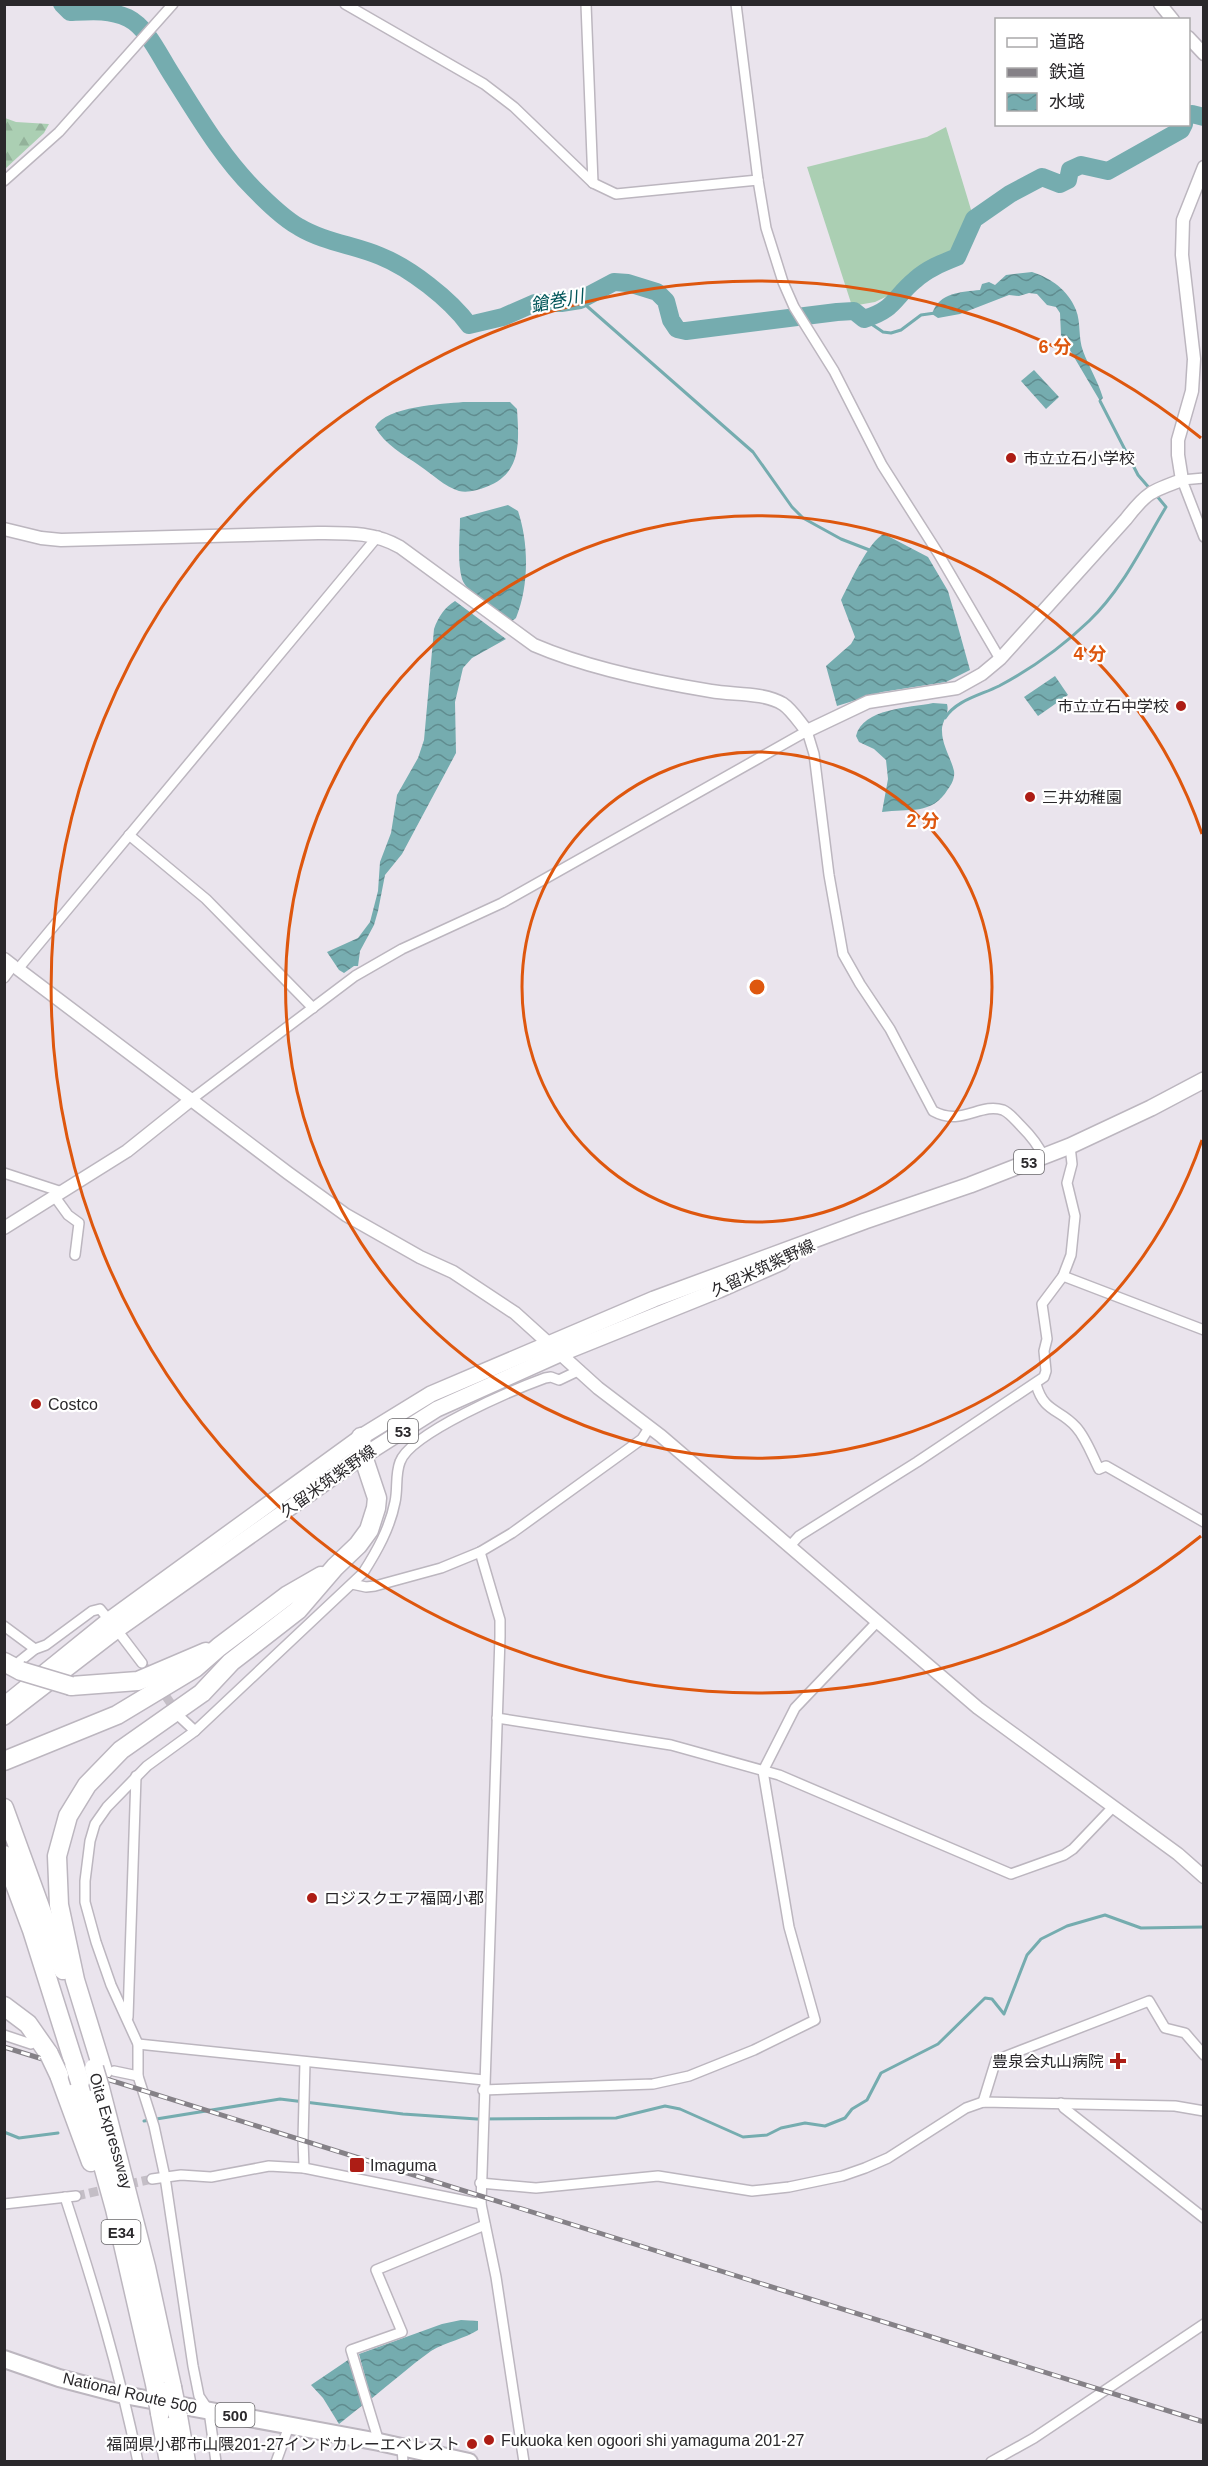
<svg xmlns="http://www.w3.org/2000/svg" width="1208" height="2466" viewBox="0 0 1208 2466" font-family="Helvetica,'Noto Sans JP',sans-serif">
<style>
.forest{fill:url(#forest-firs)}
.pitch{fill:#abcfb3}
.water{fill:url(#water-waves)}
.lines{fill:none;stroke-linecap:round;stroke-linejoin:round}
.stream{stroke:#75acaf;stroke-width:3}
.river{stroke:#75acaf;stroke-width:18}
.minor-tunnel{stroke:#c4bec6;stroke-width:9;stroke-dasharray:9 4.5;stroke-linecap:butt}
.minor-casing{stroke:#bcb6bf;stroke-width:12}
.tertiary-casing{stroke:#bcb6bf;stroke-width:15}
.primary-casing{stroke:#bcb6bf;stroke-width:18}
.trunk-casing{stroke:#bcb6bf;stroke-width:20}
.motorway-casing{stroke:#bcb6bf;stroke-width:21}
.minor{stroke:#fff;stroke-width:9}
.tertiary{stroke:#fff;stroke-width:12}
.primary{stroke:#fff;stroke-width:15}
.trunk{stroke:#fff;stroke-width:16}
.motorway{stroke:#fff;stroke-width:18}
.rail-casing{stroke:#858187;stroke-width:5}
.rail{stroke:#fff;stroke-width:3;stroke-dasharray:9;stroke-linecap:butt}
.motorway-bridge-casing{stroke:#bcb6bf;stroke-width:21;stroke-linecap:butt}
.motorway-bridge{stroke:#fff;stroke-width:18}
.ring{fill:none;stroke:#de570e;stroke-width:3}
.poi-dot{fill:#ad1d15;stroke:#fff;stroke-width:2}
.labels{text-anchor:middle;dominant-baseline:central;stroke-width:4.5;stroke-linejoin:round;paint-order:stroke}
.shield{fill:#fff;stroke:#6a686b;stroke-width:1.5}
.shield-label{font-size:15px;font-weight:bold;fill:#2a282b}
.poi-label{font-size:16px;fill:#2a282b;stroke:#fff;text-anchor:start}
.street-label{font-size:16px;fill:#2a282b;stroke:#fff}
.water-label{font-size:18px;font-style:italic;fill:#005559;stroke:#fff}
.centre{fill:#de570e;stroke:#fff;stroke-width:3}
.ring-label{font-size:18px;text-anchor:middle;font-weight:bold;fill:#de570e;stroke:#fff;stroke-width:4.5;stroke-linejoin:round;paint-order:stroke}
</style>
<defs>
<pattern id="forest-firs" width="22" height="20" patternUnits="userSpaceOnUse" patternTransform="scale(1.5)"><rect width="22" height="20" fill="#abcfb3"/><path d="M5 1l3.5 6h-7zM16 11l3.5 6h-7z" fill="#93b29a"/></pattern>
<pattern id="water-waves" width="16" height="10" patternUnits="userSpaceOnUse" patternTransform="scale(1.5)"><rect width="16" height="10" fill="#75acaf"/><path d="M0 5q4-4 8 0t8 0" fill="none" stroke="#608c8f"/></pattern>
</defs>
<rect width="100%" height="100%" fill="#eae4ed"/>
<!-- forest -->
<path class="forest" d="M 5,118 L 16,122 L 49,124 L 44,133 L 5,169 Z"/>
<!-- pitch -->
<path class="pitch" d="M 946,127 L 972,213 L 958,246 L 950,255 L 927,265 L 894,293 L 875,302 L 852,306 L 807,167 L 927,137 Z"/>
<!-- water -->
<g class="water">
<path d="M 1032,272 C 1051,278 1068,290 1076,310 C 1081,322 1078,338 1083,351 C 1089,367 1098,381 1103,398 L 1100,401 L 1061,335 L 1060,313 L 1056,307 L 1047,305 L 1037,294 L 1029,293 L 1019,296 L 1009,295 L 960,314 L 938,318 L 932,314 C 939,292 962,292 980,290 L 982,284 L 989,282 L 995,285 L 1006,275 Z"/>
<path d="M 1034,370 L 1059,397 L 1046,409 L 1021,381 Z"/>
<path d="M 463,402 L 510,402 L 517,409 C 519,442 522,474 486,487 C 478,490 468,493 459,491 C 445,487 432,474 420,466 C 403,454 385,445 375,427 C 387,406 442,404 463,402 Z"/>
<path d="M 508,505 L 518,511 C 529,544 529,586 516,618 L 511,622 C 498,612 467,594 462,579 C 457,561 460,537 460,518 Z"/>
<path d="M 884,534 L 928,557 L 948,591 L 970,670 L 946,682 L 882,692 L 837,706 L 826,666 L 851,644 L 855,637 L 841,600 C 849,585 869,540 884,534 Z"/>
<path d="M 455,601 L 506,639 L 472,658 L 463,668 L 455,702 L 456,753 L 402,854 L 385,875 L 378,911 L 374,925 L 360,951 L 358,966 L 354,966 L 344,973 L 339,970 L 327,952 L 358,938 L 370,922 L 378,891 L 380,862 L 391,833 L 397,795 L 418,758 L 424,740 L 434,629 C 438,617 445,607 455,601 Z"/>
<path d="M 1055,676 L 1068,695 L 1038,716 L 1024,697 Z"/>
<path d="M 933,703 L 947,704 C 950,714 941,722 942,731 C 942,745 951,758 954,771 C 955,777 952,784 948,789 C 932,816 909,808 882,812 L 888,779 L 886,760 L 874,749 L 859,742 L 856,736 C 863,708 909,708 933,703 Z"/>
<path d="M 461,2320 L 478,2321 L 478,2330 C 466,2338 446,2342 431,2351 C 410,2366 391,2383 371,2399 L 359,2354 L 442,2324 Z"/>
<path d="M 348,2360 L 350,2360 L 364,2404 L 339,2424 L 323,2398 L 311,2385 Z"/>
</g>
<g class="lines">
<!-- stream -->
<g class="stream">
<path d="M 580,300 L 753,452 L 792,507 L 803,518 L 841,539 L 872,551"/>
<path d="M 864,319 L 883,332 L 891,333 L 901,330 L 921,315 L 935,313"/>
<path d="M 1100,401 L 1138,475 L 1151,490"/>
<path d="M 945,718 C 956,700 981,695 999,686 C 1031,669 1063,646 1089,621 C 1122,590 1143,545 1166,507 L 1156,495"/>
<path d="M 144,2121 L 280,2099 L 403,2114 L 477,2119 L 616,2118 L 665,2106 L 680,2109 L 743,2137 L 767,2135 L 781,2128 L 805,2123 L 825,2126 L 845,2118 L 852,2109 L 867,2100 L 881,2073 L 938,2044 L 985,1998 L 992,1999 L 1004,2014 L 1027,1955 L 1041,1939 L 1067,1926 L 1105,1915 L 1141,1928 L 1204,1927"/>
<path d="M 4,2132 L 19,2138 L 58,2133"/>
</g>
<!-- river -->
<g class="river">
<path d="M 62,4 L 70,12 C 90,11 109,9 128,18 C 148,28 160,57 172,75 C 197,114 221,156 254,189 C 267,202 283,218 299,227 C 324,242 354,245 380,256 C 410,268 450,299 469,325 L 503,317 L 535,303 L 561,303 L 580,300 L 614,282 L 628,283 L 657,292 L 666,301 L 671,320 L 677,329 L 686,331 L 837,312 L 854,311 L 864,319 C 895,310 894,297 915,280 C 927,269 942,263 957,257 L 974,219 L 1010,194 L 1042,177 L 1060,184 L 1068,180 L 1070,170 L 1081,165 L 1108,171 L 1181,130 L 1184,124"/>
<path d="M 1188,116 L 1192,114 L 1204,117"/>
</g>
<!-- minor-tunnel -->
<g class="minor-tunnel">
<path d="M 142,1663 L 177,1712"/>
<path d="M 76,2196 L 152,2179"/>
</g>
<defs>
<g id="minor">
<path d="M 345,4 L 484,84 L 514,107 L 593,183 L 616,194 L 758,180"/>
<path d="M 586,4 L 593,183"/>
<path d="M 736,4 L 758,180 L 766,228 L 783,282 L 794,307 L 834,371 L 882,465 L 938,553 L 1000,659"/>
<path d="M 4,181 L 59,132 L 173,4"/>
<path d="M 1204,478 L 1182,480 L 1204,537"/>
<path d="M 129,835 L 206,899 L 313,1008"/>
<path d="M 4,978 L 13,966 L 18,969 L 378,536"/>
<path d="M 192,1099 L 355,976 L 402,949 L 502,903 L 807,731 L 814,754 L 829,875 L 843,954 L 860,984 L 890,1029 L 933,1111 C 962,1127 980,1102 1003,1110 C 1010,1113 1016,1121 1021,1126 C 1030,1135 1038,1144 1043,1156"/>
<path d="M 4,1173 L 62,1192"/>
<path d="M 55,1197 L 68,1215 L 79,1223 L 75,1255"/>
<path d="M 1063,1276 L 1204,1330"/>
<path d="M 1036,1384 C 1044,1413 1059,1408 1076,1427 C 1086,1438 1092,1455 1099,1469 L 1106,1466 L 1204,1522"/>
<path d="M 789,1547 L 799,1536 L 917,1462 L 1044,1377 L 1046,1371 L 1044,1351 L 1047,1339 L 1042,1304 L 1063,1276 L 1071,1255 L 1075,1216 L 1067,1183 L 1072,1164 L 1070,1146"/>
<path d="M 480,1552 L 500,1620 L 500,1637 L 481,2204 L 496,2277 L 524,2462"/>
<path d="M 352,1584 L 366,1587 L 375,1586 L 441,1568 L 480,1552 L 512,1533 L 642,1439 L 649,1428"/>
<path d="M 4,1626 L 35,1649"/>
<path d="M 117,1630 L 142,1663"/>
<path d="M 20,1661 L 35,1649 L 46,1645 L 92,1611 L 100,1609 L 109,1620"/>
<path d="M 180,1717 L 195,1731"/>
<path d="M 497,1718 L 671,1745 L 779,1775 L 1011,1874 L 1064,1855 L 1073,1849 L 1113,1807"/>
<path d="M 128,2017 L 136,1776"/>
<path d="M 4,2035 L 31,2044"/>
<path d="M 138,2044 L 484,2080"/>
<path d="M 114,2071 L 138,2076"/>
<path d="M 483,2090 L 653,2084 L 689,2076 L 754,2050 L 815,2020 L 789,1927 L 763,1771 L 795,1708 L 877,1622"/>
<path d="M 983,2102 L 996,2060 L 1149,2001 L 1165,2028 L 1185,2033 L 1204,2055"/>
<path d="M 1061,2103 L 1064,2108 L 1204,2218"/>
<path d="M 304,2168 L 303,2140 L 305,2062"/>
<path d="M 152,2179 L 181,2175 L 211,2177 L 269,2166 L 304,2168 L 481,2204"/>
<path d="M 480,2183 L 536,2188 L 658,2176 L 752,2191 L 789,2187 L 842,2176 L 865,2168 L 888,2158 L 966,2108 L 983,2102 L 1175,2106 L 1204,2111"/>
<path d="M 65,2197 C 94,2286 119,2369 138,2462"/>
<path d="M 4,2204 L 76,2196"/>
<path d="M 379,2442 L 351,2350 L 402,2332 L 376,2270 L 485,2225"/>
<path d="M 402,2447 L 403,2462"/>
<path d="M 216,2462 L 209,2411 L 199,2396 L 193,2366 L 165,2177 L 154,2126 L 138,2076 L 138,2044 L 111,1985 L 96,1942 L 85,1902 L 85,1881 L 90,1841 L 95,1824 L 107,1807 L 147,1766 L 195,1731 L 363,1573 C 377,1551 390,1528 395,1502 C 398,1489 395,1475 400,1462 C 410,1433 515,1389 545,1378 L 551,1377 L 559,1380 L 580,1370"/>
<path d="M 276,2462 L 289,2426"/>
<path d="M 991,2462 L 1034,2438 L 1204,2324"/>
</g>
<g id="tertiary">
<path d="M 1160,4 L 1173,20"/>
<path d="M 1188,37 L 1204,54"/>
<path d="M 4,529 L 41,538 L 61,540 L 318,533 C 348,533 374,532 400,547 L 534,645 C 585,667 656,682 711,691 C 733,695 763,692 783,704 C 792,710 800,723 807,731 L 868,702 L 957,688 L 982,674 L 1000,659 L 1126,519 C 1146,493 1151,491 1182,480 L 1178,455 L 1178,440 L 1192,391 L 1194,359 L 1182,255 L 1183,220 L 1204,167"/>
<path d="M 4,959 L 13,966"/>
<path d="M 18,969 L 288,1173 L 346,1215 L 420,1257 L 453,1272 L 515,1313 L 598,1388 L 661,1436 L 978,1708 L 1178,1854 L 1204,1877"/>
<path d="M 4,1228 L 127,1151 L 192,1099"/>
</g>
<g id="primary">
<path d="M 4,1705 L 109,1620 L 361,1437 L 431,1394 L 654,1299 L 865,1221 L 970,1185 L 1070,1146 L 1151,1108 L 1204,1080"/>
<path d="M 4,1717 L 117,1630 L 363,1456 L 437,1409 L 560,1354 L 719,1290 L 782,1262"/>
</g>
<path id="trunk" d="M 4,2359 L 59,2378 L 124,2395 L 379,2442 L 469,2462"/>
<g id="motorway">
<path d="M 4,1662 L 21,1671"/>
<path d="M 71,1686 L 138,1681 L 206,1652"/>
<path d="M 4,1761 L 117,1715 L 195,1668 L 219,1647 L 288,1595 L 321,1576"/>
<path d="M 4,1808 L 63,1970"/>
<path d="M 4,1855 L 32,1930 L 74,2063"/>
<path d="M 4,2006 L 28,2024 L 49,2054"/>
<path d="M 103,2071 L 75,1980 L 59,1905 L 57,1856 L 68,1816 L 87,1785 L 121,1750 L 202,1693 L 231,1662 L 298,1610 L 335,1567 L 358,1545 L 369,1530 L 376,1508 L 377,1498 L 363,1456 L 361,1437"/>
<path d="M 59,2075 L 91,2162"/>
<path d="M 80,2082 L 115,2209 L 155,2384"/>
<path d="M 100,2088 L 146,2267 L 172,2387"/>
<path d="M 160,2413 L 169,2462"/>
<path d="M 178,2416 L 186,2462"/>
</g>
</defs>
<!-- minor casing -->
<use href="#minor" class="minor-casing"/>
<!-- tertiary casing -->
<use href="#tertiary" class="tertiary-casing"/>
<!-- primary casing -->
<use href="#primary" class="primary-casing"/>
<!-- trunk casing -->
<use href="#trunk" class="trunk-casing"/>
<!-- motorway casing -->
<use href="#motorway" class="motorway-casing"/>
<!-- minor -->
<use href="#minor" class="minor"/>
<!-- tertiary -->
<use href="#tertiary" class="tertiary"/>
<!-- primary -->
<use href="#primary" class="primary"/>
<!-- trunk -->
<use href="#trunk" class="trunk"/>
<!-- motorway -->
<use href="#motorway" class="motorway"/>
<defs>
<path id="rail" d="M 4,2047 L 1204,2422"/>
</defs>
<!-- rail casing -->
<use href="#rail" class="rail-casing"/>
<!-- rail -->
<use href="#rail" class="rail"/>
<defs>
<g id="motorway-bridge">
<path d="M 21,1671 L 71,1686"/>
<path d="M 49,2054 L 59,2075"/>
<path d="M 74,2063 L 80,2082"/>
<path d="M 94,2068 L 100,2088"/>
<path d="M 155,2384 L 160,2413"/>
<path d="M 172,2387 L 178,2416"/>
</g>
</defs>
<!-- motorway-bridge casing -->
<use href="#motorway-bridge" class="motorway-bridge-casing"/>
<!-- motorway-bridge -->
<use href="#motorway-bridge" class="motorway-bridge"/>
</g>
<!-- distance rings -->
<g class="ring">
<circle cx="757" cy="987" r="235"/>
<path d="M1202 1140A471 471 0 1 1 1202 834"/>
<path d="M1201 1536A706 706 0 1 1 1201 438"/>
</g>
<!-- markers -->
<g class="poi-dot">
<circle cx="1011" cy="458" r="6"/>
<circle cx="1181" cy="706" r="6"/>
<circle cx="1030" cy="797" r="6"/>
<circle cx="36" cy="1404" r="6"/>
<circle cx="312" cy="1898" r="6"/>
<path d="M1115 2052h6v6h6v6h-6v6h-6v-6h-6v-6h6z"/>
<rect x="349" y="2157" width="16" height="16" rx="3"/>
<circle cx="489" cy="2440" r="6"/>
<circle cx="472" cy="2444" r="6"/>
</g>
<g class="labels">
<!-- shield labels -->
<g class="shield">
<rect x="1014" y="1150" width="30" height="24" rx="4.5"/>
<rect x="388" y="1419" width="30" height="24" rx="4.5"/>
<rect x="101.5" y="2220" width="39" height="24" rx="4.5"/>
<rect x="215.5" y="2403" width="39" height="24" rx="4.5"/>
</g>
<g class="shield-label">
<text x="1029" y="1162">53</text>
<text x="403" y="1431">53</text>
<text x="121" y="2232">E34</text>
<text x="235" y="2415">500</text>
</g>
<!-- poi labels -->
<g class="poi-label">
<text x="1023" y="458">市立立石小学校</text>
<text x="1169" y="706" text-anchor="end">市立立石中学校</text>
<text x="1042" y="797">三井幼稚園</text>
<text x="48" y="1404">Costco</text>
<text x="324" y="1898">ロジスクエア福岡小郡</text>
<text x="1104" y="2061" text-anchor="end">豊泉会丸山病院</text>
<text x="370" y="2165">Imaguma</text>
<text x="501" y="2440">Fukuoka ken ogoori shi yamaguma 201-27</text>
<text x="460" y="2444" text-anchor="end">福岡県小郡市山隈201-27インドカレーエベレスト</text>
</g>
<!-- street labels -->
<g class="street-label">
<text transform="translate(763 1268) rotate(-25)">久留米筑紫野線</text>
<text transform="translate(328 1481) rotate(-35)">久留米筑紫野線</text>
<text transform="translate(111 2131) rotate(74)">Oita Expressway</text>
<text transform="translate(130 2393) rotate(13)">National Route 500</text>
</g>
<!-- water labels -->
<g class="water-label">
<text transform="translate(557 301) rotate(-11)">鎗巻川</text>
</g>
</g>
<circle cx="757" cy="987" r="9" class="centre"/>
<g class="ring-label">
<text x="1055" y="353">6 分</text>
<text x="1090" y="660">4 分</text>
<text x="923" y="827">2 分</text>
</g>
<!-- border -->
<rect width="1208" height="2466" fill="none" stroke="#2a282b" stroke-width="12"/>
<!-- legend -->
<rect x="995" y="18" width="195" height="108" fill="#ffffff" stroke="#aaa9aa" stroke-width="1.5"/>
<rect x="1007" y="38" width="30" height="9" fill="#ffffff" stroke="#aaa9aa" stroke-width="1.5"/>
<text x="1049" y="48" font-size="18" fill="#2a282b">道路</text>
<rect x="1007" y="68" width="30" height="9" fill="#858187" stroke="#aaa9aa" stroke-width="1.5"/>
<text x="1049" y="78" font-size="18" fill="#2a282b">鉄道</text>
<rect x="1007" y="93" width="30" height="18" fill="url(#water-waves)" stroke="#aaa9aa" stroke-width="1.5"/>
<text x="1049" y="108" font-size="18" fill="#2a282b">水域</text>
</svg>
